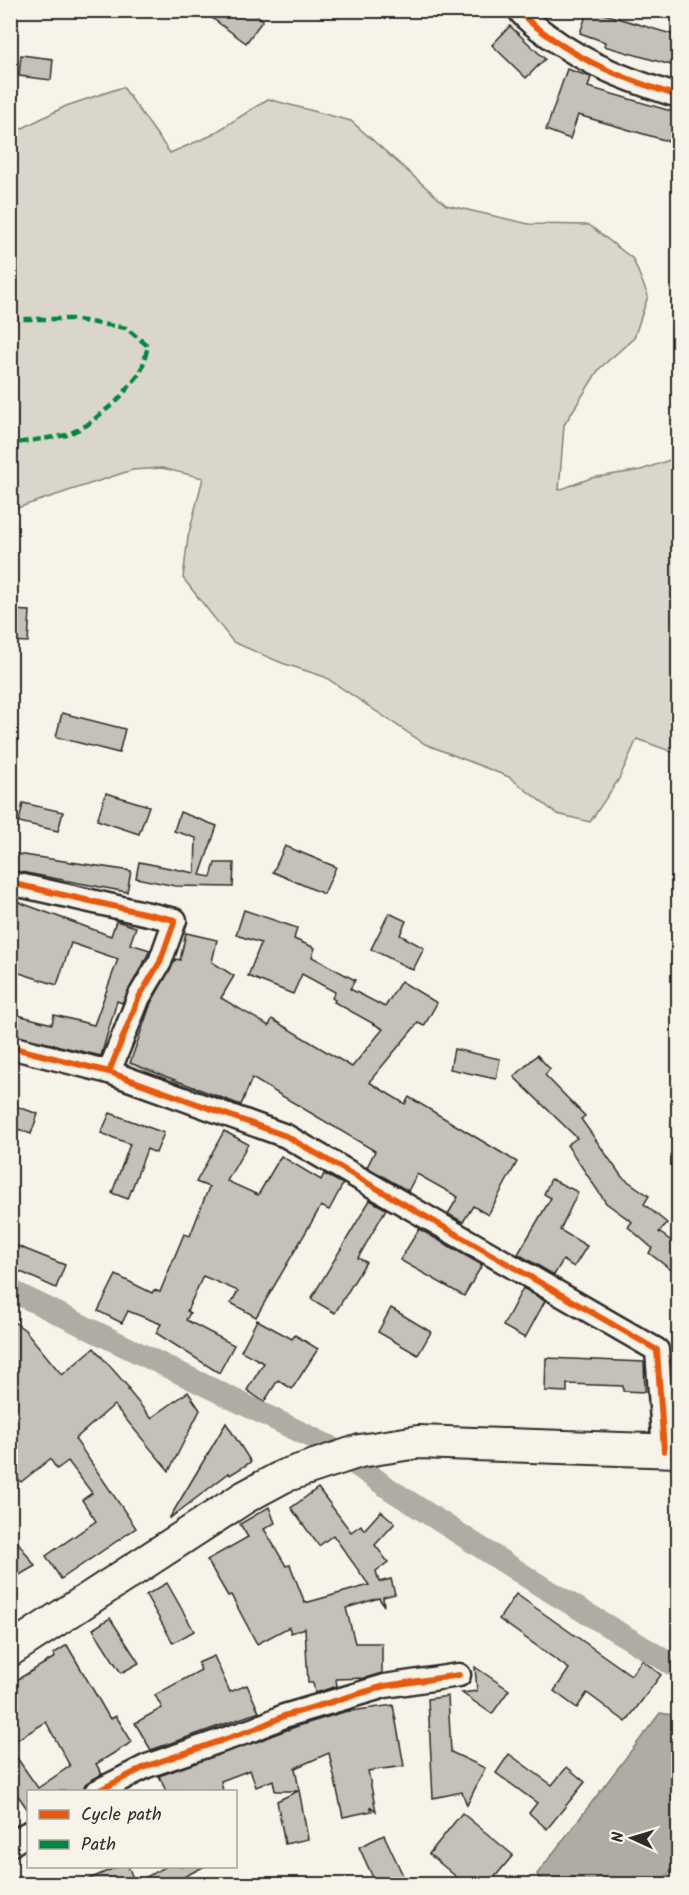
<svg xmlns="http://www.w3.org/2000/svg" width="689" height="1895" viewBox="0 0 689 1895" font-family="Kalam,sans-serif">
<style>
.green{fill:#dad6cc;stroke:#82807c;stroke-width:1.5}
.water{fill:#afaca4;stroke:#7a7874;stroke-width:1.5}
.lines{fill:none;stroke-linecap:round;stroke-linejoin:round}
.canal{stroke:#afaca4;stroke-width:22}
.building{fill:#c4c1b9;stroke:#2b2b2b;stroke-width:1.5}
.minor-casing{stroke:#2b2b2b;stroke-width:27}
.secondary-casing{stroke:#2b2b2b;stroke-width:36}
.minor{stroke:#f7f3e8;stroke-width:22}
.secondary{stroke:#f7f3e8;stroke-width:32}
.quiet{stroke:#00873e;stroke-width:4.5;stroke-dasharray:9 4.5;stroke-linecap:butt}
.cycleway-casing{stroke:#f7f3e8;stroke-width:10}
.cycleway{stroke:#e8590c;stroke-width:6}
</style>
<rect width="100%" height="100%" fill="#f7f3e8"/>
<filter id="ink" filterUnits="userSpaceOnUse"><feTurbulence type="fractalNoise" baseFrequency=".0167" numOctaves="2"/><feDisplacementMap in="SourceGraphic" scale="12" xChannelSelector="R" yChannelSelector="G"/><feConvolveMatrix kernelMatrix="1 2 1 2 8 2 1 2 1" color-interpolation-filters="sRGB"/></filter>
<g filter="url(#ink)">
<!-- green -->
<path class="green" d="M 123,87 L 170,153 L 210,136 L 268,99 L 351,121 L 446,205 L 529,224 L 589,225 L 633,259 L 648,296 L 634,338 L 599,369 L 564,425 L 559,490 L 591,478 L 641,470 L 678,457 L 678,754 L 637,739 L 619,779 L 590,822 L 557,814 L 509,777 L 425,744 L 325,677 L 282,663 L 233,642 L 183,578 L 188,537 L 203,478 L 162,468 L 132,470 L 11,510 L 11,134 L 66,106 Z"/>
<!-- water -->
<path class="water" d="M 660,1713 L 678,1716 L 678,1862 L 660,1884 L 542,1884 L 537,1874 Z"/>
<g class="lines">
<!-- canal -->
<path class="canal" d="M 10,1290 L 329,1446 L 391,1490 L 541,1586 L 678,1668"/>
</g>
<!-- building -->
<g class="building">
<path d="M 201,10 L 250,10 L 263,20 L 246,43 Z"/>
<path d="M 588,10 L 605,10 L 604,14 L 678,36 L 678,67 L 604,46 L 605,42 L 580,33 Z"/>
<path d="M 510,26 L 545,59 L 526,78 L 492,45 Z"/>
<path d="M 21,55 L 53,59 L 51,80 L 19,76 Z"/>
<path d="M 567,69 L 591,77 L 588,87 L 678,113 L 678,144 L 578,115 L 570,139 L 546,130 Z"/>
<path d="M 10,610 L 30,611 L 28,642 L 10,641 Z"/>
<path d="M 62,713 L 125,729 L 119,753 L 56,737 Z"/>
<path d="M 106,793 L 149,806 L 139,834 L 97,820 Z"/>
<path d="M 23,803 L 63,812 L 58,831 L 19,822 Z"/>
<path d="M 180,812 L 217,826 L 200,875 L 211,877 L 215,863 L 234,863 L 233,887 L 175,886 L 136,878 L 139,862 L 195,873 L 196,838 L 174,831 Z"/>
<path d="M 285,846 L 336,867 L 324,894 L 273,872 Z"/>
<path d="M 10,853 L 131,871 L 127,892 L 10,870 Z"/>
<path d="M 10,899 L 111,936 L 116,921 L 136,927 L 130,944 L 150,950 L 122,1003 L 117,1001 L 101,1056 L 10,1034 L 10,1013 L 52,1024 L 54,1015 L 94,1025 L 118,959 L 71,943 L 57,985 L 10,970 Z"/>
<path d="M 244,910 L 297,928 L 294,939 L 315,948 L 312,957 L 355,980 L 350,989 L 385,1007 L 401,981 L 437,1003 L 424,1026 L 418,1023 L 369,1082 L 405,1104 L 409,1097 L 517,1162 L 488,1215 L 473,1206 L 463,1222 L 448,1214 L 458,1197 L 417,1174 L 408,1191 L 367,1167 L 375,1151 L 252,1078 L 241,1105 L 130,1063 L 151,1003 L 176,959 L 180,960 L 186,933 L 217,940 L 212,962 L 234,976 L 221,998 L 269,1026 L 272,1019 L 352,1067 L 383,1029 L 334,1002 L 335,1000 L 332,998 L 335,992 L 302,974 L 293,994 L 248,976 L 261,943 L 236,935 Z"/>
<path d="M 389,913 L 406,921 L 400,935 L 424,948 L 413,970 L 371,949 Z"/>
<path d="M 454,1049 L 500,1059 L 496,1079 L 450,1069 Z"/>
<path d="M 537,1055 L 550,1069 L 545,1075 L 585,1116 L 581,1119 L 622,1177 L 649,1196 L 644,1204 L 667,1223 L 659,1232 L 678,1246 L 678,1275 L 649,1253 L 652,1248 L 628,1227 L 632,1222 L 606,1203 L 567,1145 L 577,1138 L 514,1077 Z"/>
<path d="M 10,1104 L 38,1114 L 31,1134 L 10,1126 Z"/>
<path d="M 110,1113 L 164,1133 L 156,1153 L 147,1149 L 128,1199 L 112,1193 L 130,1144 L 101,1133 Z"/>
<path d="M 224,1131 L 248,1144 L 227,1181 L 258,1195 L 281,1156 L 321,1180 L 324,1174 L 343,1184 L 329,1210 L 321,1206 L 256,1317 L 231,1303 L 238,1291 L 203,1276 L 187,1311 L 190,1313 L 186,1320 L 234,1345 L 219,1373 L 156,1333 L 161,1324 L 128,1311 L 122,1323 L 98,1311 L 116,1275 L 152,1293 L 154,1290 L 160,1292 L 184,1234 L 190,1236 L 209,1187 L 196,1182 Z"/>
<path d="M 551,1179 L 578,1192 L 560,1230 L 587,1246 L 574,1267 L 563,1260 L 554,1275 L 518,1254 L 551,1198 L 544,1194 Z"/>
<path d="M 370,1200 L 386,1209 L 358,1258 L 366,1262 L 335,1313 L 311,1299 Z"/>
<path d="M 419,1229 L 482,1265 L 464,1296 L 400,1260 Z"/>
<path d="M 10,1243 L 65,1265 L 56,1288 L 10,1267 Z"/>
<path d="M 523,1288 L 545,1301 L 525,1338 L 503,1326 Z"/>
<path d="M 391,1308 L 431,1332 L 418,1355 L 378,1332 Z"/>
<path d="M 10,1319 L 25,1330 L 62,1375 L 94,1348 L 129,1388 L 128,1390 L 151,1418 L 188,1392 L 200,1410 L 169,1471 L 114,1405 L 75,1439 L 136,1528 L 61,1579 L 46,1556 L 96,1521 L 82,1500 L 92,1493 L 68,1461 L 57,1469 L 50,1459 L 21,1482 L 10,1469 Z"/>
<path d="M 257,1320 L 292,1339 L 295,1335 L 318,1349 L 292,1389 L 278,1380 L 264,1402 L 247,1390 L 264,1363 L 241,1351 Z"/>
<path d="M 546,1358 L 644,1362 L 645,1392 L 623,1391 L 623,1386 L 567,1384 L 567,1392 L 545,1391 Z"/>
<path d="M 226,1423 L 251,1462 L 230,1475 L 229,1473 L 169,1519 Z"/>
<path d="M 318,1488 L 351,1532 L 361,1525 L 364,1530 L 381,1511 L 395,1523 L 375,1545 L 388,1562 L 376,1571 L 379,1582 L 391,1579 L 395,1594 L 383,1597 L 384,1606 L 379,1598 L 346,1608 L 355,1643 L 382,1643 L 382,1673 L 365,1678 L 336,1679 L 337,1686 L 315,1693 L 313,1683 L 308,1683 L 305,1628 L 291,1633 L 289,1627 L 257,1644 L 231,1595 L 228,1596 L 207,1560 L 248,1537 L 240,1524 L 269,1507 L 275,1523 L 264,1529 L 286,1566 L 290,1565 L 305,1603 L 369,1585 L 333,1535 L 319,1546 L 291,1508 Z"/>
<path d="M 10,1531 L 35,1566 L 16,1577 L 10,1569 Z"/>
<path d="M 167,1583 L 194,1631 L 173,1643 L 146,1595 Z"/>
<path d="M 516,1594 L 631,1675 L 642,1660 L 661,1675 L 626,1722 L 587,1693 L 577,1708 L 554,1691 L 569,1669 L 499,1619 Z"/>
<path d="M 110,1618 L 139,1663 L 121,1673 L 93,1629 Z"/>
<path d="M 67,1645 L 110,1719 L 116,1716 L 132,1742 L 96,1764 L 102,1774 L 85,1784 L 83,1791 L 28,1791 L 28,1810 L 10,1784 L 10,1748 L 38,1788 L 70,1766 L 46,1722 L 10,1744 L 10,1684 L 55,1657 L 53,1654 Z"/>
<path d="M 214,1656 L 230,1692 L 247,1685 L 259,1712 L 151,1750 L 135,1723 L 162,1708 L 155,1695 L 201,1670 L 198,1663 Z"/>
<path d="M 475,1667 L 509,1690 L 492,1714 L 462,1693 L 477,1691 Z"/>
<path d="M 448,1696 L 451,1752 L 485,1768 L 467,1805 L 462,1792 L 433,1798 L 428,1699 Z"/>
<path d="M 393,1705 L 404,1766 L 368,1771 L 376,1811 L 370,1806 L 372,1811 L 343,1817 L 329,1753 L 295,1768 L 308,1839 L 285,1844 L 277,1801 L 298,1791 L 275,1791 L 273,1780 L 256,1787 L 250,1770 L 221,1781 L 223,1791 L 166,1791 L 159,1776 L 298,1726 L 344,1712 Z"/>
<path d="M 509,1754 L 552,1785 L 567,1767 L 585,1782 L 547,1829 L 529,1813 L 537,1803 L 496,1773 Z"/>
<path d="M 462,1813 L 513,1855 L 489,1884 L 465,1884 L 429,1854 Z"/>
<path d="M 384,1835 L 407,1884 L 376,1884 L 359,1847 Z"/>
<path d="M 119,1866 L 128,1866 L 135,1883 L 167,1866 L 205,1866 L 170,1884 L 78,1884 Z"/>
</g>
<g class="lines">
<defs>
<g id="minor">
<path d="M 519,10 C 526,21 537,27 547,35 C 587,65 631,81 678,96"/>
<path d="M 10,883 L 175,920 L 160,962 L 139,997 L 109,1072"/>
<path d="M 10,1047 L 109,1072 L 286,1136 L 657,1350 L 664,1451"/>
<path d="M 96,1792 L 147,1766 L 255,1729 L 284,1716 L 385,1686 L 459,1675"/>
<path d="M 10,1845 L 28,1833"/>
</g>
<path id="secondary" d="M 10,1650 L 245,1497 L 284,1476 L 360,1451 L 418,1442 L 678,1451"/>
</defs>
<!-- minor casing -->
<use href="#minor" class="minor-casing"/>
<!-- secondary casing -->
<use href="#secondary" class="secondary-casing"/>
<!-- minor -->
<use href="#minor" class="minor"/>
<!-- secondary -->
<use href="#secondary" class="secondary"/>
<!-- quiet -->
<path class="quiet" d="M 10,319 L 71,319 L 126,328 L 148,346 L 141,372 L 117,401 L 87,425 L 67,435 L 10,444"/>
<defs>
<g id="cycleway">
<path d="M 519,10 C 526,21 537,27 547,35 C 587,65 631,81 678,96"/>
<path d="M 10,883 L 175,920 L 160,962 L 139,997 L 109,1072"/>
<path d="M 10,1047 L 109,1072 L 286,1136 L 657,1350 L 664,1451"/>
<path d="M 96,1792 L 147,1766 L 255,1729 L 284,1716 L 385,1686 L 459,1675"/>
</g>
</defs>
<!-- cycleway casing -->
<use href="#cycleway" class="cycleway-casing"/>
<!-- cycleway -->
<use href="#cycleway" class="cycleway"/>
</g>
</g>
<!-- margin -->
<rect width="689" height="1895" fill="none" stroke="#f7f3e8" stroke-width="36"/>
<rect x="18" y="18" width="653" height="1859" fill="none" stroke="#2b2b2b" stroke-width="2" filter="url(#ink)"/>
<!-- legend -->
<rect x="27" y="1790" width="210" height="78" fill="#f7f3e8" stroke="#a5a39c" stroke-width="1.5"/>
<rect x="39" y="1810" width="30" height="9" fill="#e8590c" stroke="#a5a39c" stroke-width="1.5"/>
<text x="81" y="1820" font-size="18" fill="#2b2b2b">Cycle path</text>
<rect x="39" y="1840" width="30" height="9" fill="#00873e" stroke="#a5a39c" stroke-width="1.5"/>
<text x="81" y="1850" font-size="18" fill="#2b2b2b">Path</text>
<!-- north arrow -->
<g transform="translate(632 1838) rotate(274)" stroke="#f7f3e8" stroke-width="4.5" paint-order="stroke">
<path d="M0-4.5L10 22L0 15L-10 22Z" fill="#2b2b2b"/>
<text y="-9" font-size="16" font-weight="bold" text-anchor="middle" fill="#2b2b2b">N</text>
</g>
</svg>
